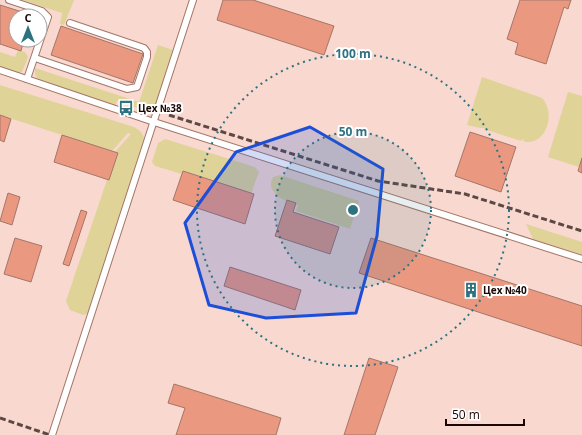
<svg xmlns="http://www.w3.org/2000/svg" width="582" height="435" viewBox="0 0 582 435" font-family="'Open Sans',sans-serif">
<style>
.green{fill:#e0d397}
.building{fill:#eb9880;stroke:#a57668}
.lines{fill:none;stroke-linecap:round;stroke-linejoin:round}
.service-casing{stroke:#a47567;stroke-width:8}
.service{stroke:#fff;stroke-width:6}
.rail{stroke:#5d4843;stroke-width:3;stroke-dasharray:6 3;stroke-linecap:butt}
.marked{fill:#1d4ed8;fill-opacity:0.2;stroke:#1d4ed8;stroke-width:3;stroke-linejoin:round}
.ring{fill:none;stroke:#2e7282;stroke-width:2;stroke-dasharray:2 4}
.labels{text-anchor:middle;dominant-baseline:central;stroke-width:4;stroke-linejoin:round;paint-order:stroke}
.poi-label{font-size:10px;font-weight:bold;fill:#180704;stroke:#fff;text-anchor:start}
.centre{fill:#2e7282;stroke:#fff;stroke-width:2}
.ring-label{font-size:12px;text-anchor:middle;font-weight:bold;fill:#2e7282;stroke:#fff;stroke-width:4;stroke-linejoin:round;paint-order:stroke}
</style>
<rect width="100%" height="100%" fill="#f8d8cf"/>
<!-- green -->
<g class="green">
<path d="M 22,0 L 74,0 L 64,25 L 60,24 L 62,13 Z"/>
<path d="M 158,45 L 173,50 L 156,105 L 145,115 L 135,113 L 137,108 L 117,101 L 115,107 L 39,81 L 35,74 L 35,68 L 139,102 Z"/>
<path d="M 18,50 L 25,52 L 28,57 L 22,72 L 16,73 L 0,68 L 0,52 L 15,57 Z"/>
<path d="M 482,77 L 542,98 C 556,113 547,144 525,142 L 522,139 L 521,141 L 484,129 L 484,128 L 480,128 L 467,125 Z"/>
<path d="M 0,85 L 134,127 C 141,131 143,133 145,142 L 89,313 L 83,315 L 70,310 L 66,301 L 107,180 L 109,180 L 118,154 L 115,152 L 131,134 L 128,133 L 112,151 L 0,115 Z"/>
<path d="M 568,92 L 582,96 L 582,168 L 548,157 Z"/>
<path d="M 165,139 L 255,167 L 259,172 L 251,194 L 183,171 L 182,174 L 155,166 L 152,162 L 158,143 Z"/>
<path d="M 280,175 L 359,201 L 350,229 L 296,211 L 298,205 C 286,202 264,193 273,177 Z"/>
<path d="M 526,224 L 582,242 L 582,255 L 533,239 Z"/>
</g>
<!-- building -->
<g class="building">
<path d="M 223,0 L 253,0 L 334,26 L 324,55 L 217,20 Z"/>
<path d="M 520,0 L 571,0 L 568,9 L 564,7 L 546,64 L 515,54 L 518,43 L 507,39 Z"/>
<path d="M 0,5 L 32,15 L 16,16 L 16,40 L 24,40 L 21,51 L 0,44 Z"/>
<path d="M 61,26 L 143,54 L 133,83 L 51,55 Z"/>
<path d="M 0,115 L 11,119 L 4,142 L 0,140 Z"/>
<path d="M 470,132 L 516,147 L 501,192 L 455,176 Z"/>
<path d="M 62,135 L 118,153 L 109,180 L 54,162 Z"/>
<path d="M 582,158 L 582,173 L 578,171 Z"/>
<path d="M 183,171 L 254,194 L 245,224 L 173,200 Z"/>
<path d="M 8,193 L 20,197 L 12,225 L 0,221 Z"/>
<path d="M 287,200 L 296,203 L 293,212 L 339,227 L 330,254 L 275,236 Z"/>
<path d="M 81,210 L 87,212 L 69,266 L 63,264 Z"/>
<path d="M 15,238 L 42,246 L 31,282 L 4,274 Z"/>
<path d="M 371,238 L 582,306 L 582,346 L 359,273 Z"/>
<path d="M 230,267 L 301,290 L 295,310 L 224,286 Z"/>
<path d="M 369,358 L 398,367 L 375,435 L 344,435 Z"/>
<path d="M 174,384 L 281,418 L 276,435 L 176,435 L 185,408 L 168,403 Z"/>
</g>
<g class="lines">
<defs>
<g id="service">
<path d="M 9,0 L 42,11 L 48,17 L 27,79"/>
<path d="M 35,58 L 127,89 L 137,87 L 147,57 L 147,52 L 144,48 L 70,23"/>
<path d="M 0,70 L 154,122 L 582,259"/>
<path d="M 52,435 L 193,0"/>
</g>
</defs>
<!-- service casing -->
<use href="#service" class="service-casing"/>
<!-- service -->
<use href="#service" class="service"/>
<!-- rail -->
<g class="rail">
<path d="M 169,115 L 378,181 L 465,194 L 582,231"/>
<path d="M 0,418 L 50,435"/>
</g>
</g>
<!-- marked area -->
<path class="marked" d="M 310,127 L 383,169 L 377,236 L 356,313 L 266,318 L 209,305 L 185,223 L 236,152 Z"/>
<!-- distance rings -->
<circle cx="353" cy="210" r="78" fill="#2e7282" fill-opacity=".12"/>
<g class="ring">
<circle cx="353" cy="210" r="78"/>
<circle cx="353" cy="210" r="156"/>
</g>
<!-- icons -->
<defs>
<symbol id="bus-bare" viewBox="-9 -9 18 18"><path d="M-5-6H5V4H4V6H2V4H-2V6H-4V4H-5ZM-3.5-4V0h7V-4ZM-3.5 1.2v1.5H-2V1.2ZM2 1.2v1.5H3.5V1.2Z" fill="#2e7282" stroke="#fff" stroke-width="2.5" paint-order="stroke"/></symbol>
<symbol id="building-bare" viewBox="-9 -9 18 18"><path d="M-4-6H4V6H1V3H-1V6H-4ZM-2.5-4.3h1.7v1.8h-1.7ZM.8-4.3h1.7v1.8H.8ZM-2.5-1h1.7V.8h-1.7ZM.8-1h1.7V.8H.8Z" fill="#2e7282" stroke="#fff" stroke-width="2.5" paint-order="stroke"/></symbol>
</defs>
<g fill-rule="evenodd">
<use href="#bus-bare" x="115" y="97" width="22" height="22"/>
<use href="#building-bare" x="460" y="279" width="22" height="22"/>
</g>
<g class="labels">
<!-- poi labels -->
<g class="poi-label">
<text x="138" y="108">Цех №38</text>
<text x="483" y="290">Цех №40</text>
</g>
</g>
<circle cx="353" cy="210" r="6" class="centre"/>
<g class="ring-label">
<text x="353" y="58">100 m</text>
<text x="353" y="136">50 m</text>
</g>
<!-- north arrow -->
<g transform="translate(28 28)"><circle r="19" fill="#ffffff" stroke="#a39c9b"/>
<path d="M0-3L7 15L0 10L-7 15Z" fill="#2e7282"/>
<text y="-6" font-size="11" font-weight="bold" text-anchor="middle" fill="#180704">С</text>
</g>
<!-- scale -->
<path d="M446 419v6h78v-6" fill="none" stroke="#180704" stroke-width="2"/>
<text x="452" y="419" font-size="12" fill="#180704" stroke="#ffffff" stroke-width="3" paint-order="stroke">50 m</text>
</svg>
